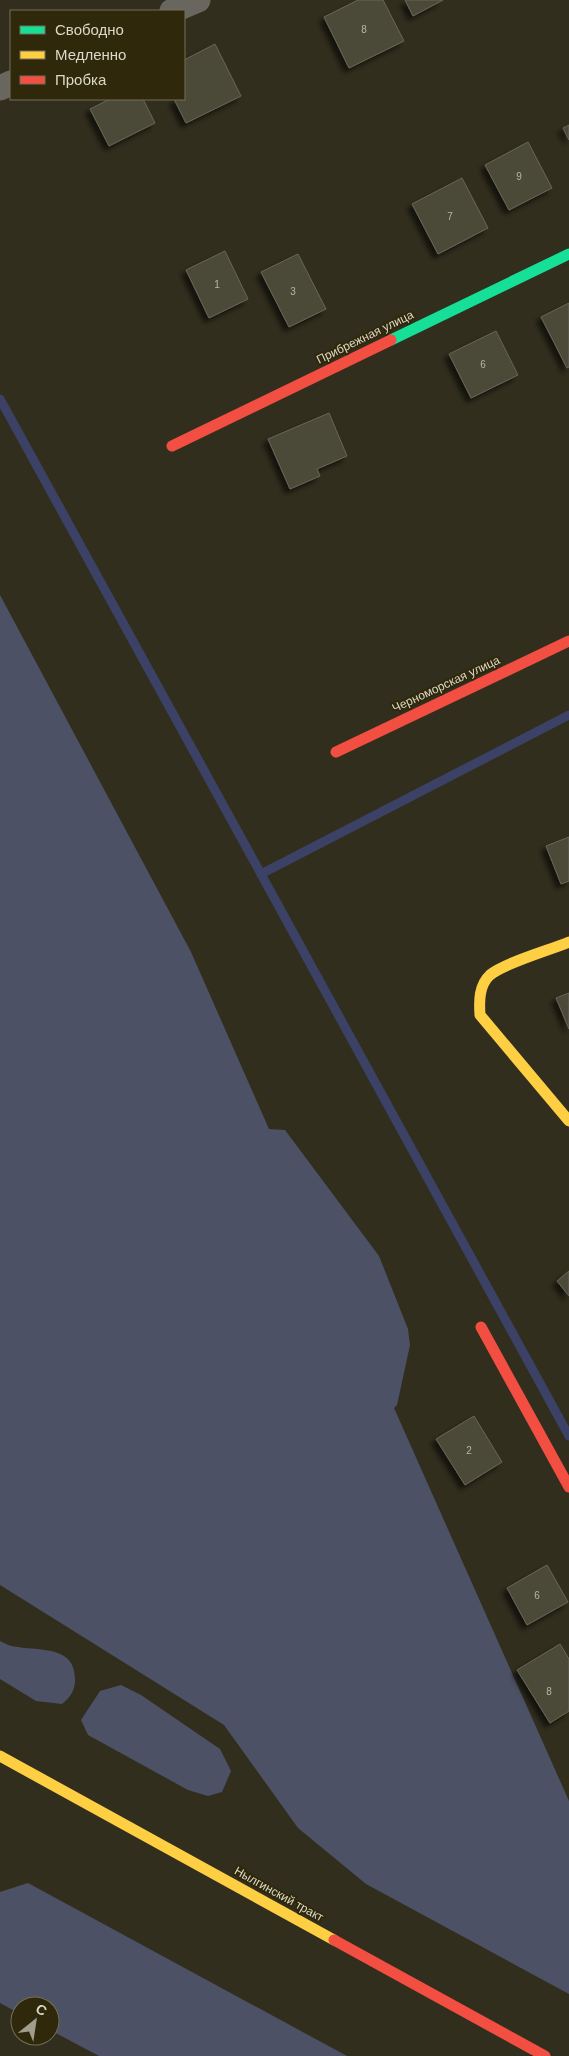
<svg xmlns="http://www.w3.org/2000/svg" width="569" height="2056" viewBox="0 0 569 2056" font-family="Helvetica,sans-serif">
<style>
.green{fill:#4c5165}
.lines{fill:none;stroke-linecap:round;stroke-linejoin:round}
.stream{stroke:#3b4265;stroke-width:9}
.building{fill:#4c4938;stroke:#696658;filter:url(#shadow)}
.street{stroke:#68665e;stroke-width:25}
.fast{stroke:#16e098;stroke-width:11}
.slow{stroke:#ffcf43;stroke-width:11}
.jam{stroke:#f24e42;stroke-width:11}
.labels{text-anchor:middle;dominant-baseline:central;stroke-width:4;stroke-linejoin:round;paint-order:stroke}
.number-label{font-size:10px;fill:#b8b5a4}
.street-label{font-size:12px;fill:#dcd9c8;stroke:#2f280b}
</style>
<defs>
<filter id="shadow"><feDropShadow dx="-4.5" dy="4.5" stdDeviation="2.5" flood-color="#0009"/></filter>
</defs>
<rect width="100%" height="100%" fill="#312e1e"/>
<!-- green -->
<g class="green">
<path d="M 0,595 L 191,952 L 269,1129 L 285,1130 L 379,1256 L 408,1329 L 410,1345 L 397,1405 L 394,1408 L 569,1801 L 569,1994 L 366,1884 L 298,1828 L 224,1725 L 0,1585 Z"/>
<path d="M 0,1641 C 6,1644 12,1647 18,1647 C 42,1651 74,1646 75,1678 C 76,1689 70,1698 62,1704 L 36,1701 L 0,1679 Z"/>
<path d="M 121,1685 L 141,1695 L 220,1749 L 231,1771 L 222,1792 L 208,1796 L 188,1790 L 88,1735 L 81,1720 L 100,1691 Z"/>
<path d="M 28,1883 L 347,2056 L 99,2056 L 50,2030 L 50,2006 L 20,2006 L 20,2014 L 0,2003 L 0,1892 Z"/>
</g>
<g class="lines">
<!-- stream -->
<g class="stream">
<path d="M 0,399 L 261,874 L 569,715"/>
<path d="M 261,874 L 569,1436"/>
</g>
</g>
<!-- building -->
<g class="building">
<path d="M 358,0 L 383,0 L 404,41 L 349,68 L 324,17 Z"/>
<path d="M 405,0 L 443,0 L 413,16 Z"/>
<path d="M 215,44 L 241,96 L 186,123 L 174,99 L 184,99 L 184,60 Z"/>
<path d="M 110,99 L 143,99 L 155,123 L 109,146 L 90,109 Z"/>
<path d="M 569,125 L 569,140 L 563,128 Z"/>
<path d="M 528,142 L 552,188 L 509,210 L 485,165 Z"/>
<path d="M 462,178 L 488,228 L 438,254 L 412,204 Z"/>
<path d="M 225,251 L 248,299 L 209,318 L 186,270 Z"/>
<path d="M 298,254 L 326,309 L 289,327 L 261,272 Z"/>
<path d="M 569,303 L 569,367 L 567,368 L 541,317 Z"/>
<path d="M 496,331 L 518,375 L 471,398 L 449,354 Z"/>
<path d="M 329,413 L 347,456 L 317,469 L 320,476 L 290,489 L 268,439 Z"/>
<path d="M 569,837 L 569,881 L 561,884 L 546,846 Z"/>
<path d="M 569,993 L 569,1029 L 556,998 Z"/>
<path d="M 569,1271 L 569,1296 L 557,1281 Z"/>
<path d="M 474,1416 L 502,1462 L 465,1485 L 436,1439 Z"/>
<path d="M 547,1565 L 568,1602 L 527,1625 L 507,1588 Z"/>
<path d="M 560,1644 L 569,1659 L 569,1711 L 550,1723 L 517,1670 Z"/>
</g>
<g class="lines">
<!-- street -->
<g class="street">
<path d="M 172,11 L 198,0"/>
<path d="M 0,88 L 11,83"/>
</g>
<!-- fast -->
<path class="fast" d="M 391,340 L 569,254"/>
<!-- slow -->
<g class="slow">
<path d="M 569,942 C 550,950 504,963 490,975 C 479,985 479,1001 480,1015 L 569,1121"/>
<path d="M 0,1756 L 334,1940"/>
</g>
<!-- jam -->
<g class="jam">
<path d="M 172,446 L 391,340"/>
<path d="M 336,752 L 569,641"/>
<path d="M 481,1327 L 569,1487"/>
<path d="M 334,1940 L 545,2056"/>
</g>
</g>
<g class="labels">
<!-- number labels -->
<g class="number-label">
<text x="364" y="29">8</text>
<text x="519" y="176">9</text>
<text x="450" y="216">7</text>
<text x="217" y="284">1</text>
<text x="293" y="291">3</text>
<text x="483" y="364">6</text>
<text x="469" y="1450">2</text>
<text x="537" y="1595">6</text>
<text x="549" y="1691">8</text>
</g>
<!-- street labels -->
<g class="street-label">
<text transform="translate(365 337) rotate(-26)">Прибрежная улица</text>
<text transform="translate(446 684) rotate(-25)">Черноморская улица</text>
<text transform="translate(279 1894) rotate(29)">Нылгинский тракт</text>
</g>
</g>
<!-- legend -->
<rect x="10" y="10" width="175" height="90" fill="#2f280b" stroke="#746f57"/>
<rect x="20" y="26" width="25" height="8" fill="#16e098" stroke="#746f57"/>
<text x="55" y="35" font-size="15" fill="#dcd9c8">Свободно</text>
<rect x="20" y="51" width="25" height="8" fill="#ffcf43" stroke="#746f57"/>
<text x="55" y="60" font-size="15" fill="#dcd9c8">Медленно</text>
<rect x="20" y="76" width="25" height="8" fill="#f24e42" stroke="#746f57"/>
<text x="55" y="85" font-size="15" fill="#dcd9c8">Пробка</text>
<!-- north arrow -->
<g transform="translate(35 2021) rotate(30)"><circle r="24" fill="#2f280b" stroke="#746f57"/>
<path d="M0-4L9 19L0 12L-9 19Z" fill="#a09d8c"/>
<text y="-8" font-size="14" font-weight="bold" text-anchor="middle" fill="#dcd9c8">С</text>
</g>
</svg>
